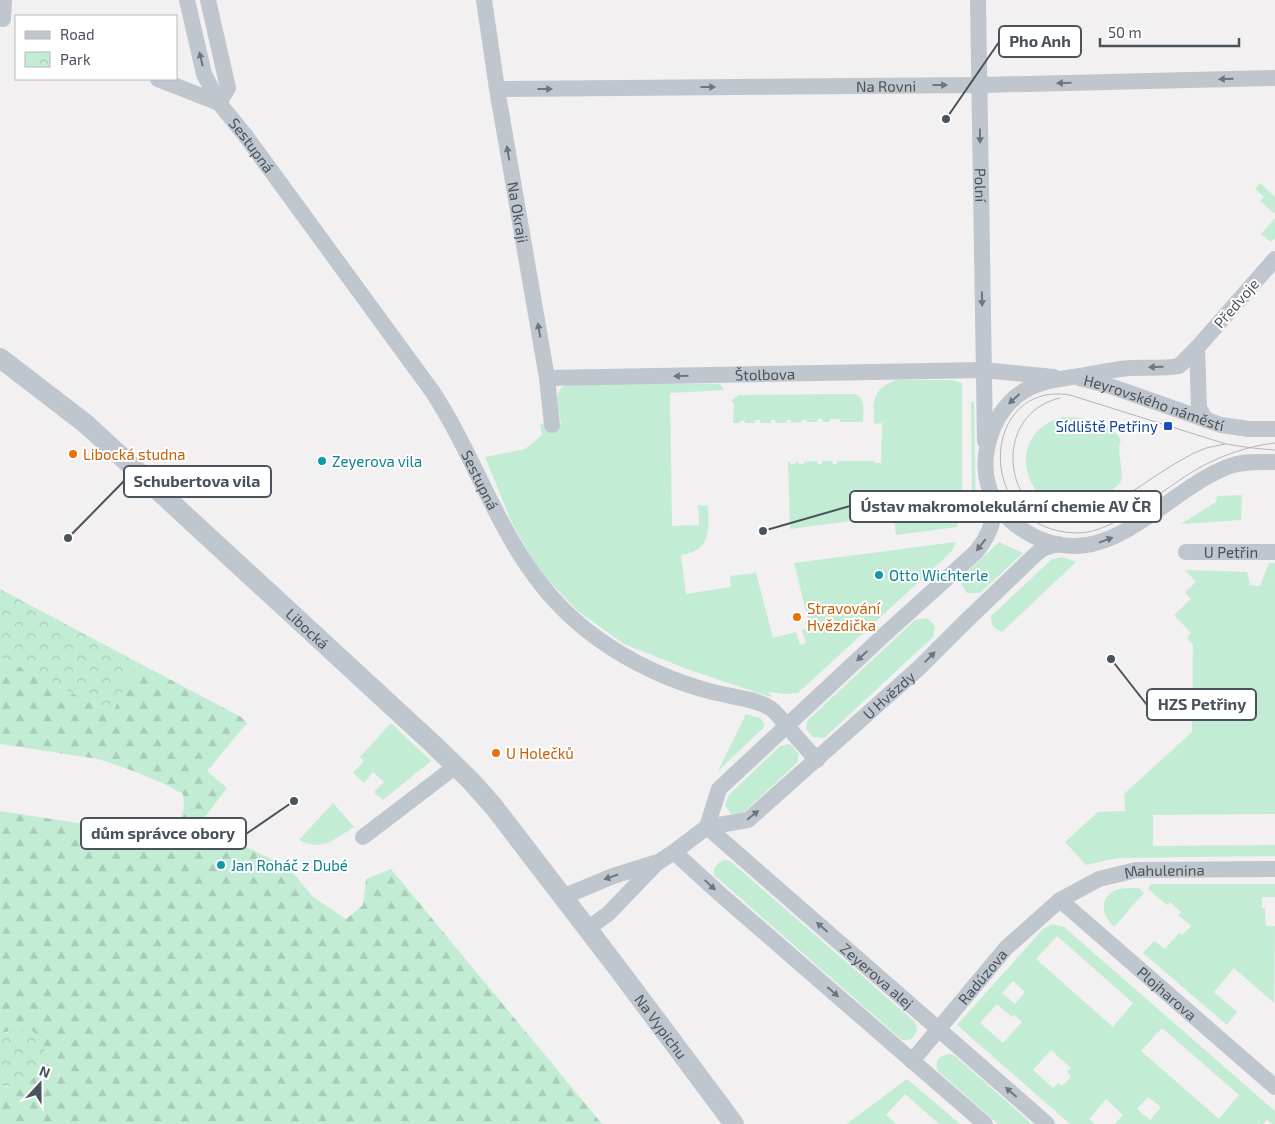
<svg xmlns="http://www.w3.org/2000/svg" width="1275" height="1124" viewBox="0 0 1275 1124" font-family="'Exo 2',sans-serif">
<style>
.green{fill:#c3ecd5;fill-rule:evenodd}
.forest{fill:url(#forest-firs)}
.park{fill:url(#park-crowns)}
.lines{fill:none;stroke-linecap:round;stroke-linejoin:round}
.minor{stroke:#c0c6ce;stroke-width:16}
.tertiary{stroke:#c0c6ce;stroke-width:20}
.tram{stroke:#b3b5ba;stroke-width:1}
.oneway{fill:#6d757e}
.transit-dot{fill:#1a4fb4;stroke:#fff;stroke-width:2}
.food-dot{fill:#e8710a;stroke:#fff;stroke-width:2}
.culture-dot{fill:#0f9aa8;stroke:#fff;stroke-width:2}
.labels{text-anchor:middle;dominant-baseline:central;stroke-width:4;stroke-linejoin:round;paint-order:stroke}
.street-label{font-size:15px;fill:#4a525c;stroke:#fff}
.transit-label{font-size:15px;fill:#164399;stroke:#fff;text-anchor:end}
.food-label{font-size:15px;fill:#c56008;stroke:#fff;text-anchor:start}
.culture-label{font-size:15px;fill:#0d838f;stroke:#fff;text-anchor:start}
.leader{fill:none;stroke:#4a525c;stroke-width:2}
.callout-dot{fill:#4a525c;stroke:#fff;stroke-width:2}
.callout{fill:#fff;stroke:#4a525c;stroke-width:2}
.callout-label{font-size:16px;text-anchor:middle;font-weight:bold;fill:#4a525c}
</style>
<defs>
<pattern id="forest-firs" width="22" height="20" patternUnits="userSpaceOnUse" patternTransform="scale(1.25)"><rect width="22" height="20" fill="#c3ecd5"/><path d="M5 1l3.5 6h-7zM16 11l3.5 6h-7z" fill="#a9ccb9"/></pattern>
<pattern id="park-crowns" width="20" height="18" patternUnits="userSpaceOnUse" patternTransform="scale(1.25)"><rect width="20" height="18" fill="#c3ecd5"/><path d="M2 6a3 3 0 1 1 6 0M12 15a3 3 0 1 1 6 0" fill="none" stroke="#a9ccb9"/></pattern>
</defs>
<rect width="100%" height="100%" fill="#f2f0f0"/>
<!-- green -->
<g class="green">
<path d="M 1260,183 L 1275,197 L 1275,214 L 1260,201 L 1264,197 L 1255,189 Z"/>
<path d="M 1275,218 L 1275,238 L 1271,242 L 1261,234 Z"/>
<path d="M 896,380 L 953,380 L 962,383 L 962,505 L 958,507 L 790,529 L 788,462 L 790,462 L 791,465 L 795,464 L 796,462 L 799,462 L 799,464 L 804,464 L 804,462 L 817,461 L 817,464 L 822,464 L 822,461 L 832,461 L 833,464 L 837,464 L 837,461 L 874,461 L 875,463 L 881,463 L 882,423 L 874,424 C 873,401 872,389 896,380 Z"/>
<path d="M 571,382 L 720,384 L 724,390 L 670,393 L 672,526 L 699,525 L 698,505 L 708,506 C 709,531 711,551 681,555 L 686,594 L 731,587 L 730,576 L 756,573 L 773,638 L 796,632 L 800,645 L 806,643 L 802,630 L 810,628 L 794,563 L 956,542 L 953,549 L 949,554 L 798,693 L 784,694 L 768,692 L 772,697 L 767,696 L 687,669 L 624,644 L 579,612 L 539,571 L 512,523 L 485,457 L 525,449 L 542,435 L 540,424 L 561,424 C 559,405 550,390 571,382 Z"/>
<path d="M 855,394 C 866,399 863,411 863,422 L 840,422 L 840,419 L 830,419 L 830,422 L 823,422 L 822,419 L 818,419 L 817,422 L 807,422 L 807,420 L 802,420 L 802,422 L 791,423 L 791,420 L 787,420 L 786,423 L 776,423 L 775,420 L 771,420 L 771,423 L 760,423 L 760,420 L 755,420 L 755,423 L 745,423 L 744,420 L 740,421 L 740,423 L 733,423 L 734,404 L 731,400 L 739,395 Z"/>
<path d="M 971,402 L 974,402 L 976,519 L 973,517 L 972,513 Z"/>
<path d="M 1063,417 C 1083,417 1109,421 1121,440 C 1115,452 1127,476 1119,484 C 1115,489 1106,493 1100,496 C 1093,500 1087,505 1079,507 C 1027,518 999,434 1063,417 Z"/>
<path d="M 1242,495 L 1241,520 L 1181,524 L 1216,502 L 1217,496 Z"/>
<path d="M 951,512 L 959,515 L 957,527 L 896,535 L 894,520 Z"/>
<path d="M 999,542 L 1023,553 L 980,593 L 967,593 L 961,584 L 965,574 Z"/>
<path d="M 1062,557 L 1076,562 L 1002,632 C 994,629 991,625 991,616 L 1052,559 Z"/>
<path d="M 1269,563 L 1275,563 L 1275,814 L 1153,815 L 1153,846 L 1275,845 L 1275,856 L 1118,858 L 1086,865 L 1065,842 L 1098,812 L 1125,811 L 1124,794 L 1192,732 L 1193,645 L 1187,638 L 1191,633 L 1174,615 L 1191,599 L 1185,592 L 1196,582 L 1185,570 L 1247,572 L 1250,585 L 1260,586 Z"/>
<path d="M 927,618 L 935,626 L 933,637 L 824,738 L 813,737 L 806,729 L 807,721 L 915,620 Z"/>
<path d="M 746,714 L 760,718 L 764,723 L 764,727 L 718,771 Z"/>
<path d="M 391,723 L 431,761 L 383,800 L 374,792 L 384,782 L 373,772 L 364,783 L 353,773 L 364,761 L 360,757 Z"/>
<path d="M 790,744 L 798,753 L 798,762 L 742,814 L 731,814 L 725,805 L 729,795 L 780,746 Z"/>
<path d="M 333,803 L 354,827 C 334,839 323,852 299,840 Z"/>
<path d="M 725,860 L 730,861 L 915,1022 L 917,1029 C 915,1038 910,1041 902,1040 L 714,875 C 713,867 717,863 725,860 Z"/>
<path d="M 1151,884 L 1275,884 L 1275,897 L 1262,897 L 1262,908 L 1265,908 L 1266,926 L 1275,926 L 1274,1003 L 1234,968 L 1214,992 L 1237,1012 L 1227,1025 L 1143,953 L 1154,941 L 1165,949 L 1179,933 L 1182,935 L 1191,926 L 1178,915 L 1181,912 L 1170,902 L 1167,905 L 1148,889 Z"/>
<path d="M 1139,888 L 1144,893 L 1114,927 C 1105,918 1098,903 1111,893 C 1118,887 1131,888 1139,888 Z"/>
<path d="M 1052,924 L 1064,927 L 1275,1111 L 1275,1124 L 1272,1124 L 1267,1119 L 1263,1124 L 1115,1124 L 1123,1115 L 1106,1099 L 1089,1119 L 1095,1124 L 1070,1124 L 957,1025 L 1043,929 ZM 1057,936 L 1133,1003 L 1113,1027 L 1036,959 ZM 1013,981 L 1025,992 L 1015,1004 L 1002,993 ZM 997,1004 L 1012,1017 L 1014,1015 L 1022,1022 L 1003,1043 L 980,1023 ZM 1162,1028 L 1239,1095 L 1219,1119 L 1141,1051 ZM 1051,1050 L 1071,1068 L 1067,1072 L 1071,1077 L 1062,1086 L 1058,1083 L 1053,1088 L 1033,1070 ZM 1148,1097 L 1161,1107 L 1150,1120 L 1137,1109 Z"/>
<path d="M 948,1054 L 954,1055 L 1032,1124 L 998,1124 L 938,1071 C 934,1062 939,1056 948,1054 Z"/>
<path d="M 907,1079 L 960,1124 L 939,1124 L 905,1094 L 886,1115 L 896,1124 L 847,1124 Z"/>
</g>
<!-- forest -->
<path class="forest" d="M 0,657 L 112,713 L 137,662 L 241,717 L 247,723 L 207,771 L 227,788 L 195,830 L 240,844 L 289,868 L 313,897 L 346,919 L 363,905 L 366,879 L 391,869 L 602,1124 L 0,1124 L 0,1086 L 8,1087 L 9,1031 L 0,1034 L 0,811 L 148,834 L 173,831 C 181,819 186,809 183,794 C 157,779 127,768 98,759 L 0,744 Z"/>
<!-- park -->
<g class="park">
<path d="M 0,589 L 137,662 L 112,713 L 0,657 Z"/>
<path d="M 30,1029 C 46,1041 53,1064 34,1078 C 27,1083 8,1087 0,1086 L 0,1034 Z"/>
</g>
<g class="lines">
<!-- minor -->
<g class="minor">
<path id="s1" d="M 187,0 L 204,74 L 219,103 L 245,135 L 432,391 C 489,478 506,573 597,638 C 631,663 673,682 713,692 C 728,696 756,699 768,707 C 774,709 778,716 782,720 C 793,733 805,747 817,760"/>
<path d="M 208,0 L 228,88 L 219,103"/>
<path id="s2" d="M 484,0 L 497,89 L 547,378 L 552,425"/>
<path id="s3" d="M 978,0 L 985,441"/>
<path d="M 3,19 L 4,0"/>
<path d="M 158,79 L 219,103"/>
<path id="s4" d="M 497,89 L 980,85 L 1275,78"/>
<path d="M 1275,259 L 1197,348 L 1179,366 C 1163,369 1146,367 1130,368 C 1115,369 1100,373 1085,375 C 1064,379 1043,379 1024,391 C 1010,399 999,414 993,428 C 986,446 983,466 988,484 C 996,520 1039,546 1074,546 C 1128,547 1179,484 1230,466 C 1244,461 1260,462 1275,462"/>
<path d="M 1197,348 L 1199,408 L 1206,420"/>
<path id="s5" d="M 547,378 L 983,370 L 1054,377"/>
<path id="s6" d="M 1079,378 L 1107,385 L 1221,425 L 1249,429 L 1275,429"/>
<path id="s7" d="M 1186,552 L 1275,552"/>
<path id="s8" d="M 707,827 L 1047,1124"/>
<path d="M 707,827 L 719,789 L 884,635 L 976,552 C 989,536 996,520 994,500"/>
<path d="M 363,837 L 456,766"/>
<path d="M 674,852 L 720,894 L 985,1124"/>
<path d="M 563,897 L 613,876 L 655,863"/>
<path id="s9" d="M 1060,900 L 1275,1087"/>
<path id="s10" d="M 587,929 L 608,914 L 657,863 L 674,852 L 707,827 L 748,820 L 920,667 L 964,623 L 1037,553 L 1044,548 L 1058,544"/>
<path id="s11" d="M 912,1061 L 1006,948 L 1060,900 L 1099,879 L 1136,870 L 1275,869"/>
</g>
<!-- tertiary -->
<path class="tertiary" id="s12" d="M 0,358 L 86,424 L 433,744 L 471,781 L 494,807 L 619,970 L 734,1124"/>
<!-- tram -->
<g class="tram">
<path d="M 1060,398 C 983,416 1007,537 1084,519 C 1100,515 1114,504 1127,495 C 1148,481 1169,466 1192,454 L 1206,448 L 1225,444"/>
<path d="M 1275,443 C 1249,446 1222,455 1199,468 C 1166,486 1114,534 1077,533 C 973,531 979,380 1070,395 L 1226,444 C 1243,447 1259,449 1275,450"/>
</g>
</g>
<!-- one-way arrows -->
<defs><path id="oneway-solid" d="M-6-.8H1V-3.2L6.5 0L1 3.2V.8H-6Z" transform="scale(1.25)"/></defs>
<g class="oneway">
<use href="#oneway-solid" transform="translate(201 59) rotate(-103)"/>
<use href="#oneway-solid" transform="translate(1226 79) rotate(179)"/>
<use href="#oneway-solid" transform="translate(1064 83) rotate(179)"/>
<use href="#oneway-solid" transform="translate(940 85)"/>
<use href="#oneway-solid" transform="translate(708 87)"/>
<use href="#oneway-solid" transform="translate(545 89)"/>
<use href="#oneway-solid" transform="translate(980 136) rotate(89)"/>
<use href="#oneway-solid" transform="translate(508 153) rotate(-100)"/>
<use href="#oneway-solid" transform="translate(982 299) rotate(89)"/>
<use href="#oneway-solid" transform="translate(539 330) rotate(-100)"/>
<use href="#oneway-solid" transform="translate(1156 367) rotate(179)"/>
<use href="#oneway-solid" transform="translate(681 376) rotate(179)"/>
<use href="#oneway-solid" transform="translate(1014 399) rotate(138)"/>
<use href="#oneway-solid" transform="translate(1106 540) rotate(-20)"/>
<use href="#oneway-solid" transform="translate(981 545) rotate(128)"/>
<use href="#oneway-solid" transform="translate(862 656) rotate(137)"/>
<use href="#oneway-solid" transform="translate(930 657) rotate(-46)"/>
<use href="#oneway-solid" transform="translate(753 815) rotate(-39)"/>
<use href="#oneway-solid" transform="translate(611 877) rotate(161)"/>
<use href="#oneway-solid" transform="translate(710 885) rotate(43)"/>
<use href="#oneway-solid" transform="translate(822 927) rotate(-139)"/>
<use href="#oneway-solid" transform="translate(833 992) rotate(41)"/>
<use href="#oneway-solid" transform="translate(1011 1092) rotate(-139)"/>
</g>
<!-- markers -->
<rect class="transit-dot" x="1163" y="421" width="10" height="10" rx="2.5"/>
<g class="food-dot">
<circle cx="73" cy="454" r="5"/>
<circle cx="797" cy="617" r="5"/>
<circle cx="496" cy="753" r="5"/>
</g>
<g class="culture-dot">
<circle cx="322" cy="461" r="5"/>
<circle cx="879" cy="575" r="5"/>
<circle cx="221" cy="865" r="5"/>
</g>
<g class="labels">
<!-- street labels -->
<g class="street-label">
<text stroke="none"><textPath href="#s4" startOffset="389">Na Rovni</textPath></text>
<text stroke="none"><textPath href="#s1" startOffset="162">Sestupná</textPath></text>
<text stroke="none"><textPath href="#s3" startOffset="185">Polní</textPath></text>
<text stroke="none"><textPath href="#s2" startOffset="215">Na Okraji</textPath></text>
<text transform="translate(1236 303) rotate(-49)">Předvoje</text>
<text stroke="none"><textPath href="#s5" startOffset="218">Štolbova</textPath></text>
<text stroke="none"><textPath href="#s6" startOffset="79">Heyrovského náměstí</textPath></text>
<text stroke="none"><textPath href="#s1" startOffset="568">Sestupná</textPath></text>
<text stroke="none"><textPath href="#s7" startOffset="45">U Petřin</textPath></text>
<text stroke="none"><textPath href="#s12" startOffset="410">Libocká</textPath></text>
<text stroke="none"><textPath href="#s10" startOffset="388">U Hvězdy</textPath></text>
<text stroke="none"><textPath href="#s11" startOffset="330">Mahulenina</textPath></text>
<text stroke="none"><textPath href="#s8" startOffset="226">Zeyerova alej</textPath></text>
<text stroke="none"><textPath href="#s11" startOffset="110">Radúzova</textPath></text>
<text stroke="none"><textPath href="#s9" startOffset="142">Plojharova</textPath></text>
<text stroke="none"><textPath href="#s12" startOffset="944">Na Vypichu</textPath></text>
</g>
<!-- transit labels -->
<g class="transit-label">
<text x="1158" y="426">Sídliště Petřiny</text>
</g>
<!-- food labels -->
<g class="food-label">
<text x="83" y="454">Libocká studna</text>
<text x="807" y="608">Stravování<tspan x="807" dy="17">Hvězdička</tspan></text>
<text x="506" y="753">U Holečků</text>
</g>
<!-- culture labels -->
<g class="culture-label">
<text x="332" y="461">Zeyerova vila</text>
<text x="889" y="575">Otto Wichterle</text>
<text x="231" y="865">Jan Roháč z Dubé</text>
</g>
</g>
<!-- callouts -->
<path class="leader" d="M946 119L999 42M68 538L124 481M763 531L850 506M1111 659L1147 705M294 801L246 834"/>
<g class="callout-dot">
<circle cx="946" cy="119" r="5"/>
<circle cx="68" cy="538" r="5"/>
<circle cx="763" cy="531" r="5"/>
<circle cx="1111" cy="659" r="5"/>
<circle cx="294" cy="801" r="5"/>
</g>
<g class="callout">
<rect x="999" y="26" width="82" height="31" rx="5"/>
<rect x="124" y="466" width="147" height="31" rx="5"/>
<rect x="850" y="491" width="311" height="31" rx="5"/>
<rect x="1147" y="689" width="109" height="31" rx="5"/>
<rect x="81" y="818" width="165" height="31" rx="5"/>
</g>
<g class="callout-label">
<text x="1040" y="47">Pho Anh</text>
<text x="197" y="487">Schubertova vila</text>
<text x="1006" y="512">Ústav makromolekulární chemie AV ČR</text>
<text x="1202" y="710">HZS Petřiny</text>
<text x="163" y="839">dům správce obory</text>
</g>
<!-- legend -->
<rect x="15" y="15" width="162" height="65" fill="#ffffff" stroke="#b7babe"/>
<rect x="25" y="31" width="25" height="8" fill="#c0c6ce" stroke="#b7babe"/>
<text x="60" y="40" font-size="15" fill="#4a525c">Road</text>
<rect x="25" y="52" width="25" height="15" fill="url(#park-crowns)" stroke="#b7babe"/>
<text x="60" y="65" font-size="15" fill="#4a525c">Park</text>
<!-- north arrow -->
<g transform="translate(40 1084) rotate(21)" stroke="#ffffff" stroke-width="4" paint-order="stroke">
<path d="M0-4L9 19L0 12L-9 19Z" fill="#4a525c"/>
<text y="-8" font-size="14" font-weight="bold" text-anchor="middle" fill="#4a525c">N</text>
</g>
<!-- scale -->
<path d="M1100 38v8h139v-8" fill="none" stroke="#4a525c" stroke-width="2.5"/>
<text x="1108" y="38" font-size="15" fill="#4a525c" stroke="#ffffff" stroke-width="4" paint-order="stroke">50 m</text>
</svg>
